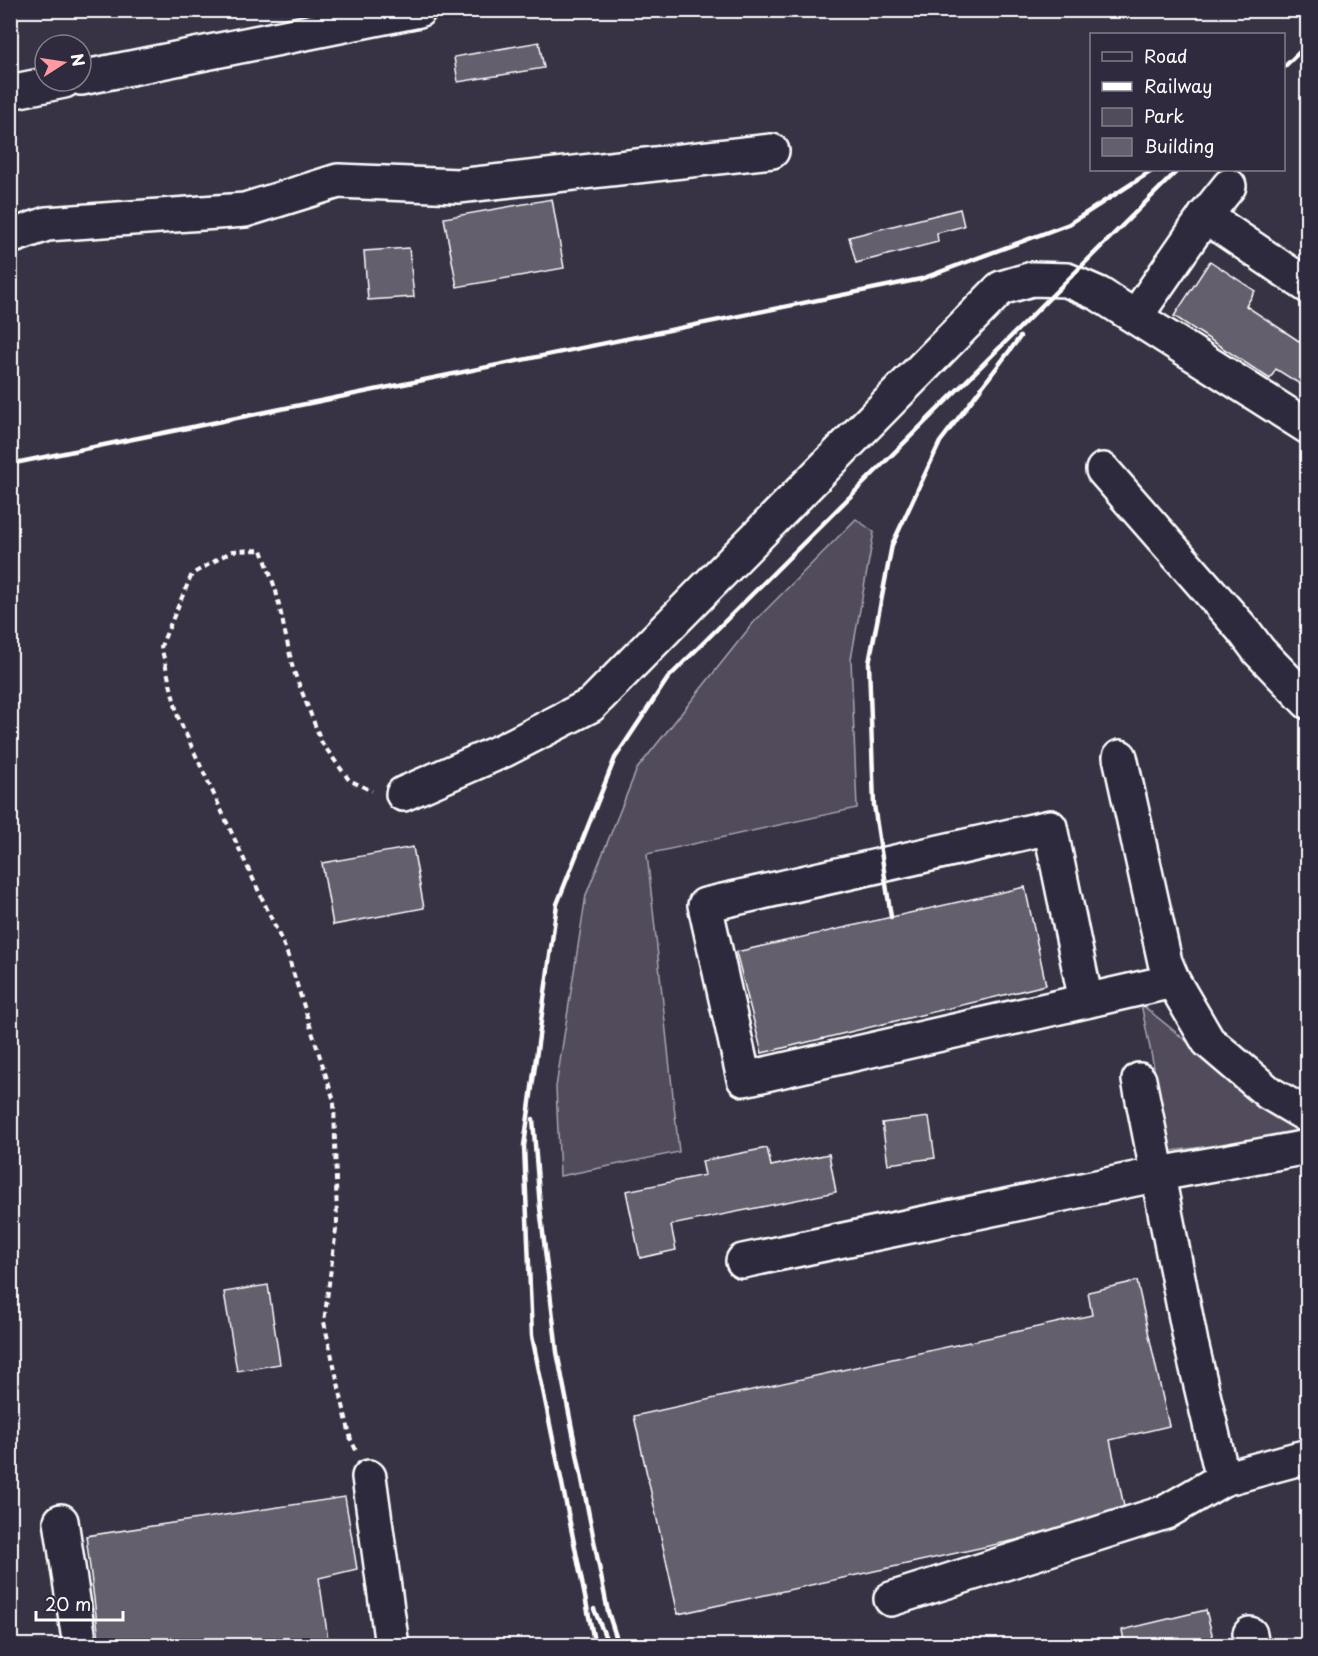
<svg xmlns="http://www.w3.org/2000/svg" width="1318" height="1656" viewBox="0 0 1318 1656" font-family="'Playpen Sans',sans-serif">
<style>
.green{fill:#514c5c;stroke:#a8a6ae;stroke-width:1.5}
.building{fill:#635f6d;stroke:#fff;stroke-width:1.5}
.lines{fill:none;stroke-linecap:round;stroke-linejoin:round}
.minor-casing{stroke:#fff;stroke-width:38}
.path{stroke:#fff;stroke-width:4;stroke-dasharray:6 4.5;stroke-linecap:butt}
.minor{stroke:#2f2a3d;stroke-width:33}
.rail{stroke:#fff;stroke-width:4.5}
</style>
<rect width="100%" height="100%" fill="#373345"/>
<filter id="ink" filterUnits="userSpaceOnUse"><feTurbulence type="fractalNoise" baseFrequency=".0167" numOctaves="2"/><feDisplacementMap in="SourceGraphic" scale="12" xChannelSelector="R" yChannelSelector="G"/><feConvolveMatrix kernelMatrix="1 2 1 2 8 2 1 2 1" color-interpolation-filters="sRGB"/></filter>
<g filter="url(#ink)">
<!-- green -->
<g class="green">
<path d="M 856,519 L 874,532 L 851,659 L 857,808 L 647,854 L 679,1152 L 560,1176 L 556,1087 L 586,895 L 637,769 L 754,622 Z"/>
<path d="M 1141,1004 L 1302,1135 L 1171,1151 Z"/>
</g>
<!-- building -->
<g class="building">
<path d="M 539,42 L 544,68 L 458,82 L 454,57 Z"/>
<path d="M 552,199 L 564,268 L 457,287 L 444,218 Z"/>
<path d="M 960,209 L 964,226 L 937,233 L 938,242 L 856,263 L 849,237 Z"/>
<path d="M 409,248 L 414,297 L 368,300 L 364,251 Z"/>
<path d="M 1210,261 L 1255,291 L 1246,306 L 1308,347 L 1308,379 L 1303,386 L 1276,369 L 1270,379 L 1174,316 Z"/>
<path d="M 413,847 L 424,908 L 333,925 L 322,863 Z"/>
<path d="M 1025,887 L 1046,985 L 762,1053 L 736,952 Z"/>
<path d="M 929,1117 L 935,1158 L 888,1164 L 882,1123 Z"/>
<path d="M 767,1148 L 771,1166 L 829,1154 L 836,1192 L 671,1225 L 676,1250 L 640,1258 L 626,1191 L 705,1175 L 702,1161 Z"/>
<path d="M 1137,1281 L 1169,1426 L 1110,1440 L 1126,1516 L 678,1614 L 634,1416 L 1092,1315 L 1088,1292 Z"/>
<path d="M 268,1285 L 280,1364 L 237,1371 L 224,1292 Z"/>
<path d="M 345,1497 L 357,1569 L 319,1578 L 329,1646 L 100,1646 L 86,1536 Z"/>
<path d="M 1206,1610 L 1215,1646 L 1125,1646 L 1122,1630 Z"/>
</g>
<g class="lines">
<defs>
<g id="minor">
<path d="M 81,78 L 419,10"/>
<path d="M 10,92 L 64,81"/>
<path d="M 1205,216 L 1308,286"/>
<path d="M 10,237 L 47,224 L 245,210 L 338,181 L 458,186 L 772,151"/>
<path d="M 1136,316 L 1205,216 L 1229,186"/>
<path d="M 1103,470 L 1244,631 L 1259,651 L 1308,702"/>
<path d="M 1120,757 L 1165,962 L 1173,981 L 1208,1041 L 1269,1093 L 1308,1116"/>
<path d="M 403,794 L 504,750 L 591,705 L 1001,288 L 1032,279 L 1067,280 L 1099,294 L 1308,427"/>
<path d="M 1086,1001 L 1050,827 L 705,905 L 744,1079 L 1173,981"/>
<path d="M 1139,1080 L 1191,1343 L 1223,1479"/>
<path d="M 743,1261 L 1159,1174 L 1308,1147"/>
<path d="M 369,1477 L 392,1646"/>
<path d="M 61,1521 L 80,1646"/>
<path d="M 891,1599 L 1166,1512 L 1223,1479 L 1308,1456"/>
<path d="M 1250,1634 L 1252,1646"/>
</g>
</defs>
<!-- minor casing -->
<use href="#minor" class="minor-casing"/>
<!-- path -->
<path class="path" d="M 356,1450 L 351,1440 L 324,1322 L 337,1222 L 334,1101 L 286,950 L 178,717 L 161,646 L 192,574 L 232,551 L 262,550 L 276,591 L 293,669 L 322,743 L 349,780 L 372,791"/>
<!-- minor -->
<use href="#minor" class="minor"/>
<!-- rail -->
<g class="rail">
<path d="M 1284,67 L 1308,44"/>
<path d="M 10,464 L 921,279 L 1069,224 L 1153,170"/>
<path d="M 891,917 L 874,805 L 869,663 L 892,545 L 940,442 L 1020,337"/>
<path d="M 533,1119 L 540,1207 L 557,1352 L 608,1612 L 619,1646"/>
<path d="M 594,1609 L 609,1646"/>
<path d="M 595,1646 L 532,1336 L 524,1146 L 557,904 L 615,758 L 668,678 L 1178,170"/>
</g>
</g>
</g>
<!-- margin -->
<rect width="1318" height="1656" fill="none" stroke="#2f2a3d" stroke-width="36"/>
<rect x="18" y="18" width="1282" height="1620" fill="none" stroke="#fff" stroke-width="2" filter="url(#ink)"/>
<!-- legend -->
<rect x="1090" y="33" width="195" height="138" fill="#2f2a3d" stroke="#827f8b" stroke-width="1.5"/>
<rect x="1102" y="52" width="30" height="9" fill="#2f2a3d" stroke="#827f8b" stroke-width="1.5"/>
<text x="1144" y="63" font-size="18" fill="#ffffff">Road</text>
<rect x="1102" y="82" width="30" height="9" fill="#ffffff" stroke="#827f8b" stroke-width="1.5"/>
<text x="1144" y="93" font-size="18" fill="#ffffff">Railway</text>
<rect x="1102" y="108" width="30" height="18" fill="#514c5c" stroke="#827f8b" stroke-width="1.5"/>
<text x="1144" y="123" font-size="18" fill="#ffffff">Park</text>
<rect x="1102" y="138" width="30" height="18" fill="#635f6d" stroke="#827f8b" stroke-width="1.5"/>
<text x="1144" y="153" font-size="18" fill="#ffffff">Building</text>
<!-- north arrow -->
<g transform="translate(63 63) rotate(78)"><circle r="28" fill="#2f2a3d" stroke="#827f8b" stroke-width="1.5"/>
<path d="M0-4.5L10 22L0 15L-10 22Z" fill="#ff9aa2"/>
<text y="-9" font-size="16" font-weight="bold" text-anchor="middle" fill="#ffffff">N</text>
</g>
<!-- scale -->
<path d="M36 1611v9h87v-9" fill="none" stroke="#ffffff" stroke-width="3"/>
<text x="45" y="1611" font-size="18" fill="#ffffff" stroke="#2f2a3d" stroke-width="4.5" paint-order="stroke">20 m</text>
</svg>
